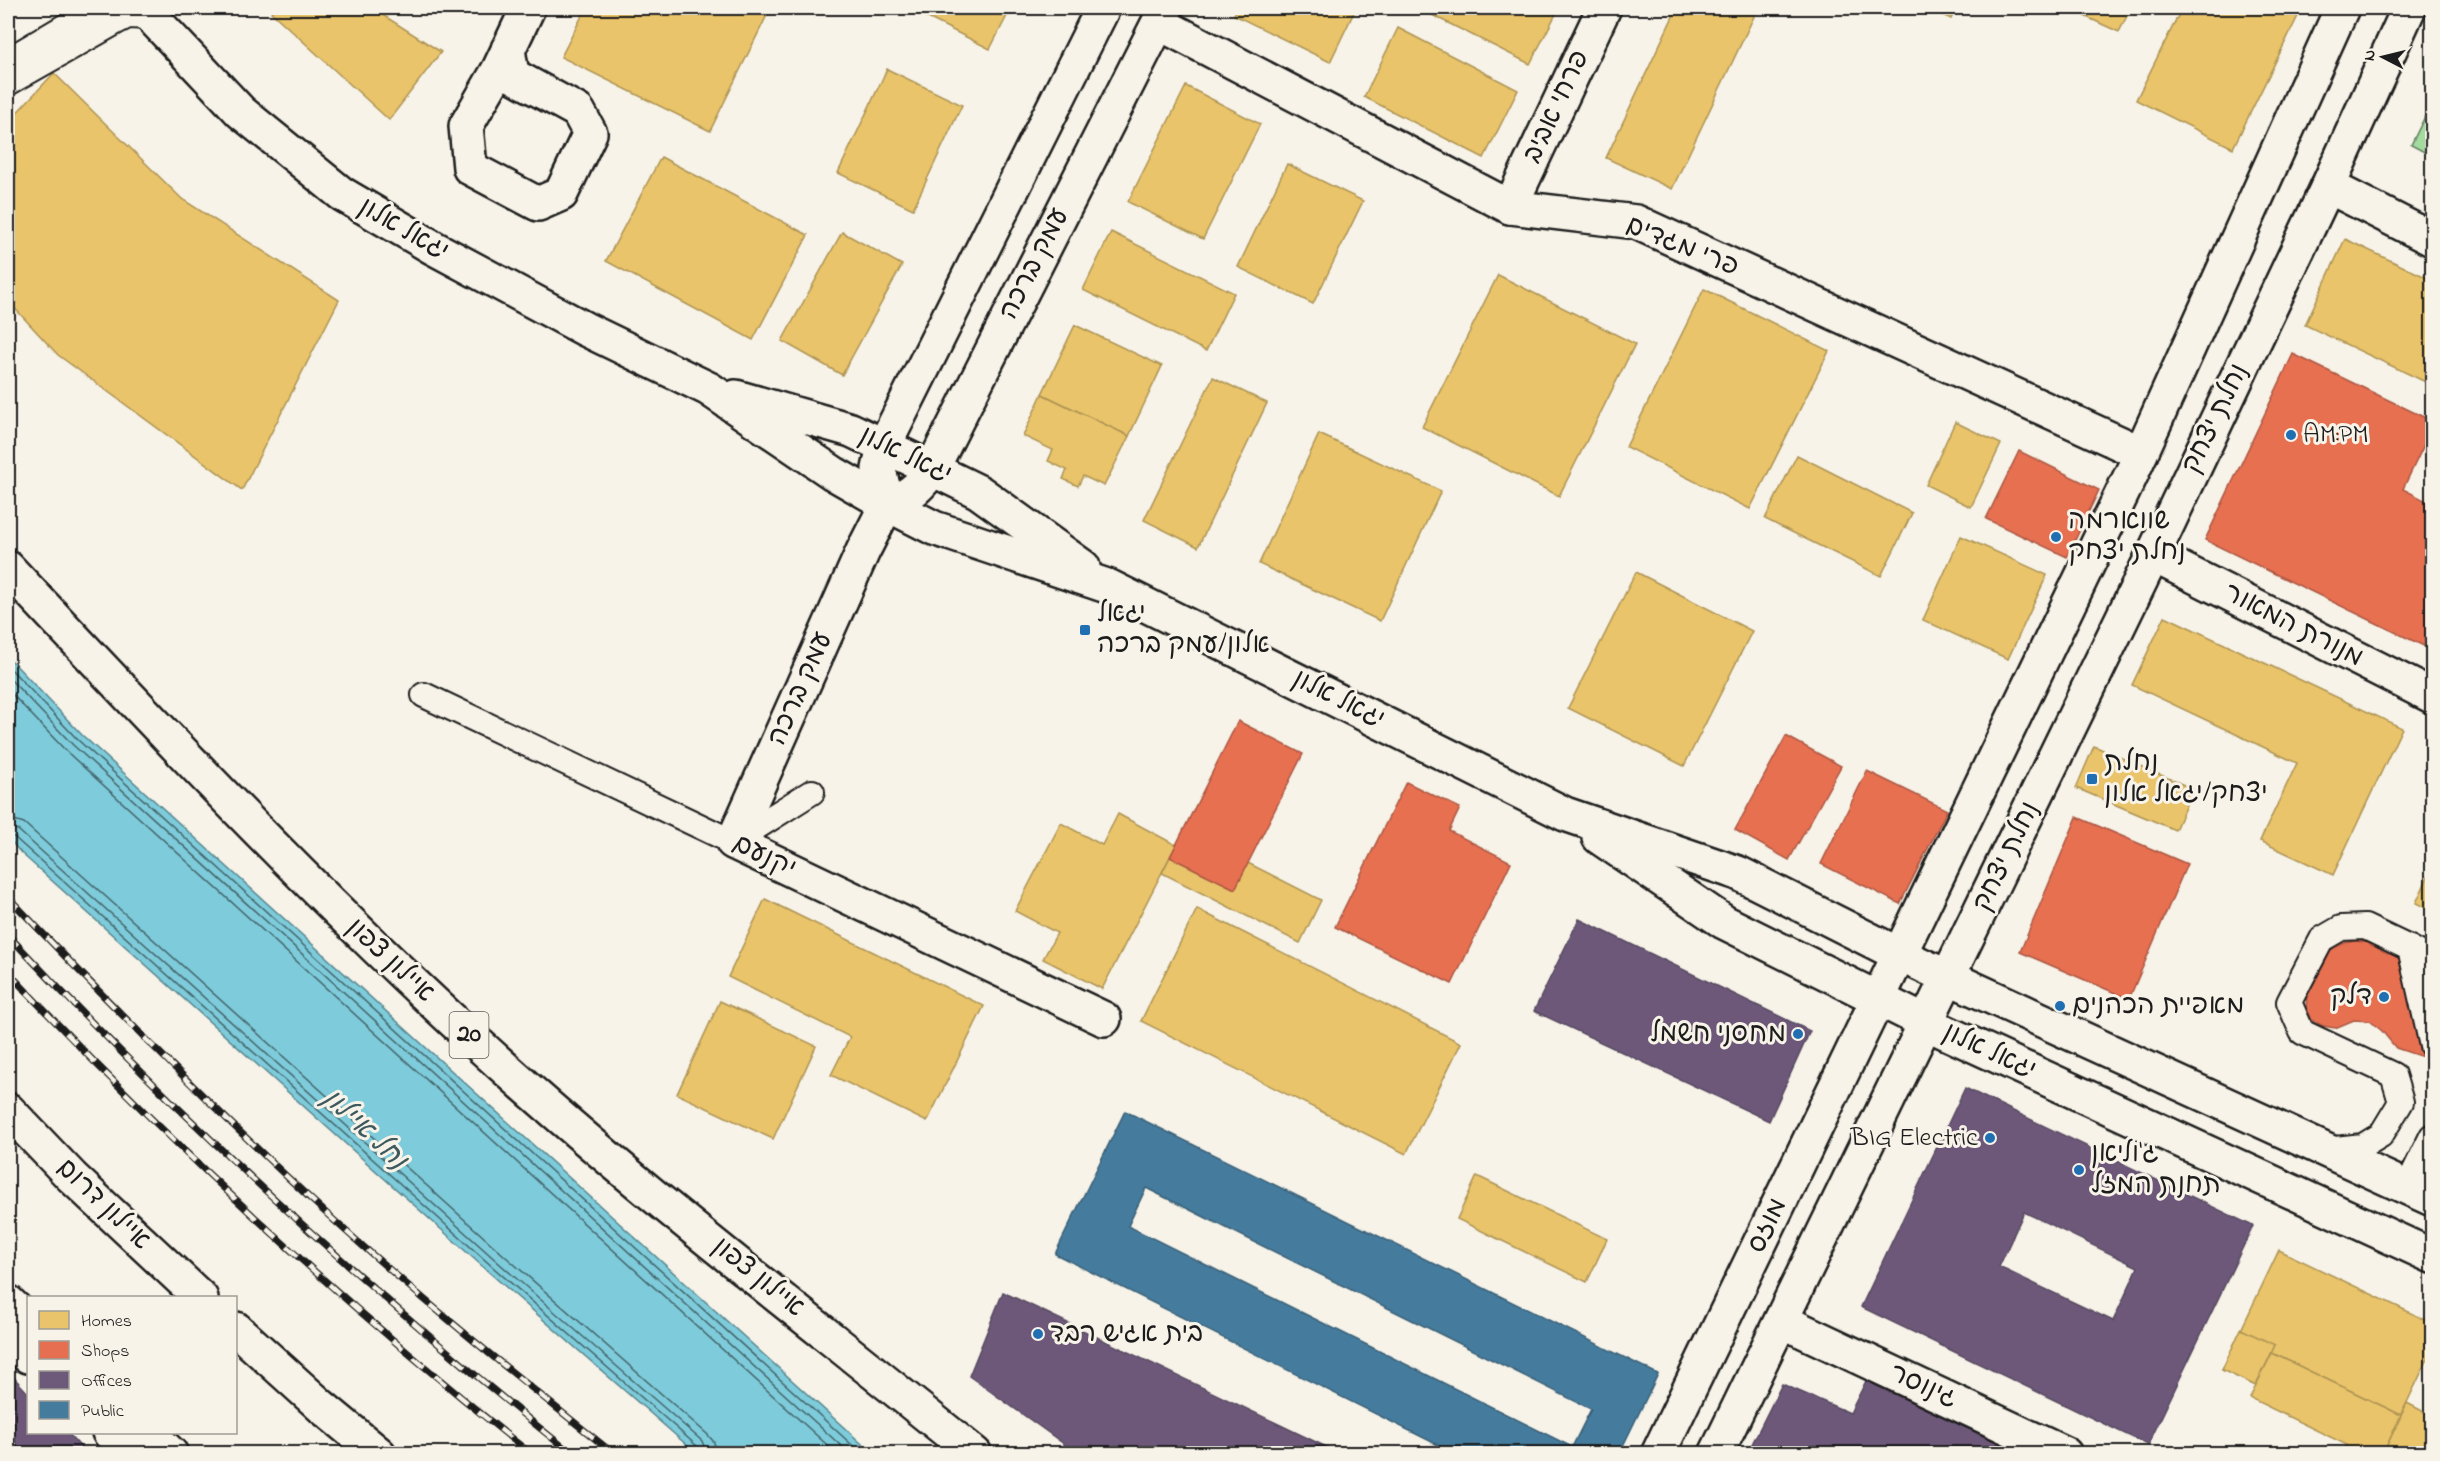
<svg xmlns="http://www.w3.org/2000/svg" width="2440" height="1461" viewBox="0 0 2440 1461" font-family="'Indie Flower','Playpen Sans Hebrew',sans-serif">
<style>
.green{fill:#a3db9f;stroke:#607c5e;stroke-width:1.5}
.water{fill:#7eccdb;stroke:#57868f;stroke-width:1.5}
.homes{fill:#e9c46a;stroke:#ac9253;stroke-width:1.5}
.shops{fill:#e76f51;stroke:#aa5641;stroke-width:1.5}
.offices{fill:#6d597a;stroke:#55475e;stroke-width:1.5;fill-rule:evenodd}
.public{fill:#457b9d;stroke:#395e76;stroke-width:1.5;fill-rule:evenodd}
.lines{fill:none;stroke-linecap:round;stroke-linejoin:round}
.shore{stroke:#436268;stroke-width:1.5}
.lane-casing{stroke:#1c1c1c;stroke-width:28}
.street-casing{stroke:#1c1c1c;stroke-width:38}
.secondary-casing{stroke:#1c1c1c;stroke-width:38}
.highway-casing{stroke:#1c1c1c;stroke-width:38}
.lane{stroke:#f7f3e8;stroke-width:24}
.street{stroke:#f7f3e8;stroke-width:33}
.secondary{stroke:#f7f3e8;stroke-width:33}
.highway{stroke:#f7f3e8;stroke-width:33}
.rail-casing{stroke:#1c1c1c;stroke-width:7}
.rail{stroke:#f7f3e8;stroke-width:4.5;stroke-dasharray:14;stroke-linecap:butt}
.poi-dot{fill:#1f6fb2;stroke:#f7f3e8;stroke-width:2}
.labels{text-anchor:middle;dominant-baseline:central;stroke-width:6;stroke-linejoin:round;paint-order:stroke}
.shield{fill:#f7f3e8;stroke:#5e5c59;stroke-width:1.5}
.shield-label{font-size:26px;font-weight:bold;fill:#1c1c1c}
.street-label{font-size:27px;fill:#1c1c1c;stroke:#f7f3e8}
.poi-label{font-size:27px;fill:#1c1c1c;stroke:#f7f3e8;text-anchor:start}
.water-label{font-size:28px;font-style:italic;fill:#3e5a5f;stroke:#f7f3e8}
</style>
<rect width="100%" height="100%" fill="#f7f3e8"/>
<filter id="ink" filterUnits="userSpaceOnUse"><feTurbulence type="fractalNoise" baseFrequency=".0167" numOctaves="2"/><feDisplacementMap in="SourceGraphic" scale="12" xChannelSelector="R" yChannelSelector="G"/><feConvolveMatrix kernelMatrix="1 2 1 2 8 2 1 2 1" color-interpolation-filters="sRGB"/></filter>
<g filter="url(#ink)">
<!-- green -->
<path class="green" d="M 2432,102 L 2432,156 L 2411,145 Z"/>
<!-- water -->
<path class="water" d="M 8,657 L 82,735 L 872,1453 L 696,1453 L 491,1274 L 21,853 L 8,838 Z"/>
<!-- homes -->
<g class="homes">
<path d="M 275,8 L 372,8 L 441,52 L 389,120 L 271,12 Z"/>
<path d="M 586,8 L 766,8 L 770,9 L 710,131 L 561,57 Z"/>
<path d="M 908,8 L 1011,8 L 990,49 Z"/>
<path d="M 1237,8 L 1356,8 L 1330,62 L 1234,15 Z"/>
<path d="M 1418,8 L 1559,8 L 1530,64 Z"/>
<path d="M 1677,8 L 1758,8 L 1672,189 L 1606,158 Z"/>
<path d="M 1927,8 L 1956,8 L 1951,19 Z"/>
<path d="M 2067,8 L 2131,8 L 2119,32 Z"/>
<path d="M 2182,8 L 2302,8 L 2233,148 L 2136,100 Z"/>
<path d="M 1398,28 L 1518,90 L 1484,158 L 1364,97 Z"/>
<path d="M 887,69 L 962,105 L 913,209 L 838,173 Z"/>
<path d="M 54,73 L 182,199 L 339,300 L 242,490 L 58,355 L 8,301 L 8,122 Z"/>
<path d="M 1186,86 L 1260,124 L 1203,239 L 1128,202 Z"/>
<path d="M 661,157 L 808,235 L 753,340 L 606,261 Z"/>
<path d="M 1287,164 L 1363,201 L 1313,304 L 1238,267 Z"/>
<path d="M 842,232 L 902,265 L 842,375 L 782,341 Z"/>
<path d="M 1111,232 L 1234,293 L 1206,351 L 1083,290 Z"/>
<path d="M 2345,239 L 2432,280 L 2432,385 L 2305,325 Z"/>
<path d="M 1498,275 L 1635,344 L 1559,496 L 1422,427 Z"/>
<path d="M 1704,289 L 1829,351 L 1750,509 L 1626,447 Z"/>
<path d="M 1075,325 L 1162,366 L 1129,436 L 1042,394 Z"/>
<path d="M 1213,377 L 1267,403 L 1198,547 L 1144,520 Z"/>
<path d="M 1042,394 L 1129,436 L 1104,486 L 1083,476 L 1078,486 L 1063,479 L 1067,470 L 1048,461 L 1053,450 L 1023,436 Z"/>
<path d="M 1955,422 L 2001,444 L 1971,507 L 1926,485 Z"/>
<path d="M 1319,434 L 1441,491 L 1380,621 L 1259,564 Z"/>
<path d="M 1797,455 L 1912,513 L 1881,576 L 1765,519 Z"/>
<path d="M 1961,536 L 2047,575 L 2008,659 L 1923,620 Z"/>
<path d="M 1636,572 L 1752,631 L 1684,766 L 1568,708 Z"/>
<path d="M 2165,616 L 2402,728 L 2333,875 L 2260,841 L 2297,763 L 2132,685 Z"/>
<path d="M 2094,746 L 2193,789 L 2175,830 L 2076,788 Z"/>
<path d="M 1118,814 L 1176,845 L 1102,989 L 1043,959 L 1057,933 L 1015,911 L 1061,823 L 1102,845 Z"/>
<path d="M 1170,857 L 1235,889 L 1248,863 L 1321,900 L 1300,943 L 1162,873 Z"/>
<path d="M 2432,868 L 2432,911 L 2416,903 Z"/>
<path d="M 765,899 L 984,1006 L 927,1122 L 831,1075 L 850,1037 L 728,977 Z"/>
<path d="M 1197,909 L 1461,1043 L 1406,1154 L 1141,1021 Z"/>
<path d="M 720,1001 L 816,1046 L 773,1139 L 677,1094 Z"/>
<path d="M 1477,1176 L 1607,1239 L 1587,1282 L 1457,1219 Z"/>
<path d="M 2279,1250 L 2432,1323 L 2432,1350 L 2401,1415 L 2272,1353 L 2256,1386 L 2222,1370 Z"/>
<path d="M 2241,1329 L 2275,1345 L 2256,1386 L 2222,1370 Z"/>
<path d="M 2272,1353 L 2401,1415 L 2383,1454 L 2342,1454 L 2347,1445 L 2250,1398 Z"/>
<path d="M 2407,1403 L 2432,1416 L 2432,1454 L 2383,1454 Z"/>
</g>
<!-- shops -->
<g class="shops">
<path d="M 2293,354 L 2432,421 L 2432,428 L 2403,489 L 2432,504 L 2432,650 L 2205,540 Z"/>
<path d="M 2019,451 L 2099,490 L 2067,557 L 1986,519 Z"/>
<path d="M 1238,721 L 1303,754 L 1235,889 L 1170,857 Z"/>
<path d="M 1786,736 L 1841,766 L 1789,860 L 1735,830 Z"/>
<path d="M 1867,771 L 1947,810 L 1900,904 L 1821,864 Z"/>
<path d="M 1406,782 L 1460,808 L 1449,831 L 1511,862 L 1452,984 L 1335,927 Z"/>
<path d="M 2077,817 L 2187,864 L 2129,999 L 2020,952 Z"/>
<path d="M 2355,941 L 2373,943 L 2432,972 L 2432,1060 L 2396,1048 L 2382,1031 L 2370,1021 L 2354,1020 L 2335,1028 L 2323,1026 L 2312,1020 L 2306,1008 L 2307,994 L 2330,950 L 2344,943 Z"/>
</g>
<!-- offices -->
<g class="offices">
<path d="M 1579,919 L 1810,1031 L 1769,1121 L 1534,1011 Z"/>
<path d="M 1965,1088 L 2253,1226 L 2148,1445 L 1861,1307 ZM 2024,1212 L 2138,1267 L 2113,1321 L 1999,1267 Z"/>
<path d="M 1003,1292 L 1341,1454 L 1078,1454 L 969,1376 Z"/>
<path d="M 8,1371 L 28,1393 L 28,1432 L 67,1432 L 87,1454 L 8,1454 Z"/>
<path d="M 1867,1379 L 2038,1454 L 1747,1454 L 1782,1384 L 1850,1413 Z"/>
</g>
<!-- public -->
<path class="public" d="M 1125,1111 L 1658,1374 L 1619,1454 L 1456,1454 L 1055,1254 ZM 1146,1188 L 1591,1409 L 1572,1447 L 1128,1226 Z"/>
<g class="lines">
<!-- shore -->
<g class="shore">
<path d="M 8,666 L 78,740 L 862,1454"/>
<path d="M 8,677 L 73,745 L 850,1454"/>
<path d="M 8,690 L 67,752 L 837,1454"/>
<path d="M 8,818 L 24,823 L 506,1257 L 707,1434 L 714,1442 L 716,1454"/>
<path d="M 8,827 L 18,830 L 500,1264 L 702,1441 L 707,1454"/>
<path d="M 8,835 L 14,837 L 495,1269 L 697,1446 L 699,1454"/>
</g>
<defs>
<g id="lane">
<path d="M 8,60 L 96,8"/>
<path d="M 8,83 L 116,22 L 128,16 L 150,17"/>
<path d="M 424,695 L 733,842 L 812,792"/>
<path d="M 2410,948 L 2432,1046"/>
<path d="M 2326,1150 L 2363,1146 L 2381,1135 L 2401,1102 L 2393,1075 L 2302,1032 L 2289,1002 L 2322,939 L 2341,928 L 2365,927 L 2432,959"/>
<path d="M 2407,1187 L 2432,1136"/>
</g>
<g id="street">
<path d="M 1159,23 L 1510,207 L 1636,222 L 2141,453"/>
<path d="M 508,49 L 512,75 L 578,111 L 590,133 L 561,194 L 538,204 L 470,168 L 466,126 L 499,69 L 528,8"/>
<path d="M 2328,186 L 2432,239"/>
<path d="M 1510,207 L 1604,8"/>
<path d="M 887,504 L 863,551 L 733,842 L 1104,1019"/>
<path d="M 2153,555 L 2432,696"/>
<path d="M 8,1302 L 28,1321"/>
<path d="M 1782,1319 L 1797,1328 L 2065,1454"/>
<path d="M 8,1337 L 28,1356"/>
<path d="M 109,1432 L 131,1454"/>
<path d="M 148,1432 L 171,1454"/>
</g>
<g id="secondary">
<path d="M 143,8 L 241,112 L 342,194 L 434,248 L 585,329 L 709,389 L 833,473 L 887,504 L 934,528 L 1110,587 L 1565,814 L 1738,873 L 1900,955 L 2432,1199"/>
<path d="M 736,397 L 851,430 L 932,469 L 979,492 L 1083,567"/>
<path d="M 887,504 C 907,499 921,486 932,469 L 1166,8"/>
<path d="M 887,504 L 879,469 L 884,446 L 1103,8"/>
<path d="M 1599,837 L 1724,922 L 1943,1031 L 2432,1256"/>
<path d="M 1658,1454 L 2131,475 L 2342,8"/>
<path d="M 1716,1454 L 2153,555 L 2328,186 L 2409,8"/>
</g>
<g id="highway">
<path d="M 8,568 C 160,730 312,892 476,1042 C 635,1188 808,1318 975,1454"/>
<path d="M 8,1110 L 72,1177 L 201,1298"/>
<path d="M 236,1329 L 321,1406 L 379,1454"/>
</g>
</defs>
<!-- lane casing -->
<use href="#lane" class="lane-casing"/>
<!-- street casing -->
<use href="#street" class="street-casing"/>
<!-- secondary casing -->
<use href="#secondary" class="secondary-casing"/>
<!-- highway casing -->
<use href="#highway" class="highway-casing"/>
<!-- lane -->
<use href="#lane" class="lane"/>
<!-- street -->
<use href="#street" class="street"/>
<!-- secondary -->
<use href="#secondary" class="secondary"/>
<!-- highway -->
<use href="#highway" class="highway"/>
<defs>
<g id="rail">
<path d="M 8,897 C 111,1005 215,1111 326,1213 C 418,1297 516,1376 614,1454"/>
<path d="M 8,935 C 183,1122 372,1294 572,1454"/>
<path d="M 8,972 C 170,1145 345,1306 531,1454"/>
</g>
</defs>
<!-- rail casing -->
<use href="#rail" class="rail-casing"/>
<!-- rail -->
<use href="#rail" class="rail"/>
</g>
</g>
<!-- markers -->
<g class="poi-dot">
<circle cx="2291" cy="435" r="6"/>
<circle cx="2056" cy="537" r="6"/>
<rect x="1079" y="624" width="12" height="12" rx="3"/>
<rect x="2086" y="773" width="12" height="12" rx="3"/>
<circle cx="2384" cy="997" r="6"/>
<circle cx="2060" cy="1006" r="6"/>
<circle cx="1798" cy="1034" r="6"/>
<circle cx="1990" cy="1138" r="6"/>
<circle cx="2079" cy="1170" r="6"/>
<circle cx="1038" cy="1334" r="6"/>
</g>
<g class="labels">
<!-- shield labels -->
<rect class="shield" x="449.5" y="1012" width="39" height="46" rx="4.5"/>
<g class="shield-label">
<text x="469" y="1035">20</text>
</g>
<!-- street labels -->
<g class="street-label">
<text transform="translate(1557 107) rotate(-65)">פרחי אביב</text>
<text transform="translate(403 230) rotate(30)">יגאל אלון</text>
<text transform="translate(1682 247) rotate(22)">פרי מגדים</text>
<text transform="translate(1035 264) rotate(-63)">עמק ברכה</text>
<text transform="translate(2216 419) rotate(-64)">נחלת יצחק</text>
<text transform="translate(905 456) rotate(26)">יגאל אלון</text>
<text transform="translate(2293 626) rotate(27)">מנורת המאור</text>
<text transform="translate(801 689) rotate(-66)">עמק ברכה</text>
<text transform="translate(1338 700) rotate(27)">יגאל אלון</text>
<text transform="translate(764 857) rotate(26)">יקנעם</text>
<text transform="translate(2007 857) rotate(-64)">נחלת יצחק</text>
<text transform="translate(390 961) rotate(43)">איילון צפון</text>
<text transform="translate(1989 1052) rotate(25)">יגאל אלון</text>
<text transform="translate(103 1205) rotate(44)">איילון דרום</text>
<text transform="translate(1768 1226) rotate(-64)">מוזס</text>
<text transform="translate(758 1278) rotate(39)">איילון צפון</text>
<text transform="translate(1923 1387) rotate(25)">גינוסר</text>
</g>
<!-- poi labels -->
<g class="poi-label">
<text x="2303" y="435">AM:PM</text>
<text x="2068" y="521">שווארמה<tspan x="2068" dy="31">נחלת יצחק</tspan></text>
<text x="1097" y="614">יגאל<tspan x="1097" dy="31">אלון/עמק ברכה</tspan></text>
<text x="2104" y="763">נחלת<tspan x="2104" dy="31">יצחק/יגאל אלון</tspan></text>
<text x="2372" y="997" text-anchor="end">דלק</text>
<text x="2072" y="1006">מאפיית הכהנים</text>
<text x="1786" y="1034" text-anchor="end">מחסני חשמל</text>
<text x="1978" y="1138" text-anchor="end">BIG Electric</text>
<text x="2091" y="1154">ג'וליאן<tspan x="2091" dy="31">תחנת המזל</tspan></text>
<text x="1050" y="1334">בית אגיש רבד</text>
</g>
<!-- water labels -->
<g class="water-label">
<text transform="translate(364 1130) rotate(43)">נחל איילון</text>
</g>
</g>
<!-- margin -->
<rect width="2440" height="1461" fill="none" stroke="#f7f3e8" stroke-width="30"/>
<rect x="15" y="15" width="2410" height="1431" fill="none" stroke="#1c1c1c" stroke-width="2" filter="url(#ink)"/>
<!-- legend -->
<rect x="27" y="1296" width="210" height="138" fill="#f7f3e8" stroke="#9f9d96" stroke-width="1.5"/>
<rect x="39" y="1311" width="30" height="18" fill="#e9c46a" stroke="#9f9d96" stroke-width="1.5"/>
<text x="81" y="1326" font-size="18" fill="#1c1c1c">Homes</text>
<rect x="39" y="1341" width="30" height="18" fill="#e76f51" stroke="#9f9d96" stroke-width="1.5"/>
<text x="81" y="1356" font-size="18" fill="#1c1c1c">Shops</text>
<rect x="39" y="1371" width="30" height="18" fill="#6d597a" stroke="#9f9d96" stroke-width="1.5"/>
<text x="81" y="1386" font-size="18" fill="#1c1c1c">Offices</text>
<rect x="39" y="1401" width="30" height="18" fill="#457b9d" stroke="#9f9d96" stroke-width="1.5"/>
<text x="81" y="1416" font-size="18" fill="#1c1c1c">Public</text>
<!-- north arrow -->
<g transform="translate(2383 57) rotate(277)" stroke="#f7f3e8" stroke-width="4.5" paint-order="stroke">
<path d="M0-4.5L10 22L0 15L-10 22Z" fill="#1c1c1c"/>
<text y="-9" font-size="16" font-weight="bold" text-anchor="middle" fill="#1c1c1c">N</text>
</g>
</svg>
